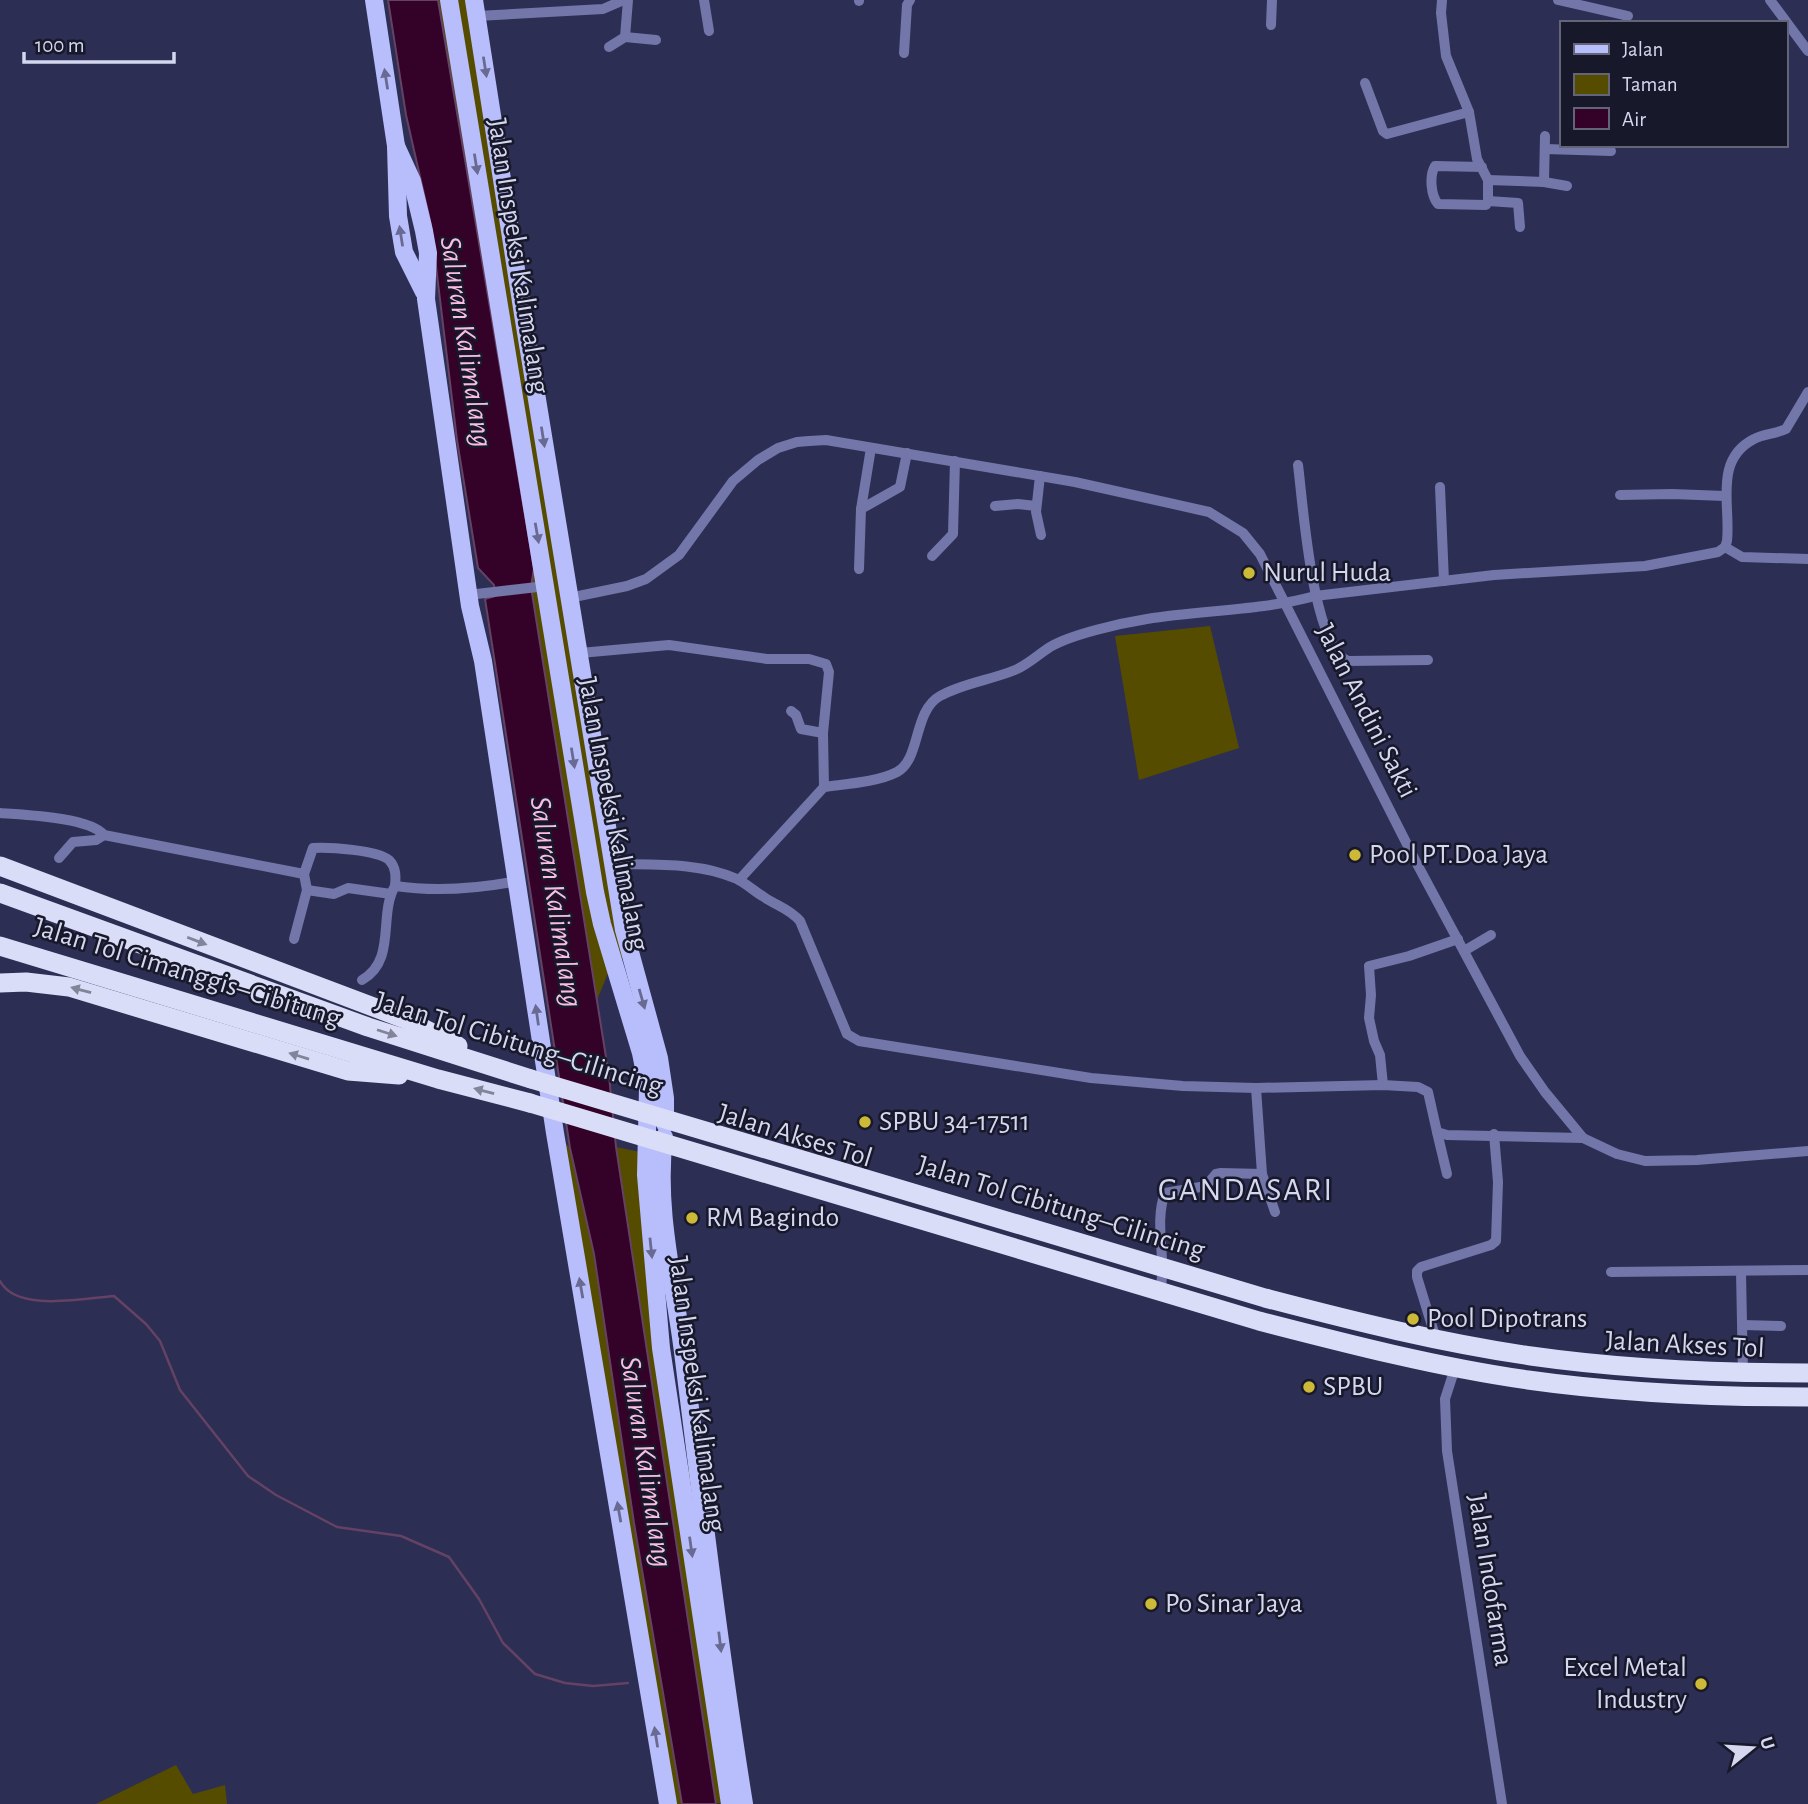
<svg xmlns="http://www.w3.org/2000/svg" width="1808" height="1804" viewBox="0 0 1808 1804" font-family="'Alegreya Sans',sans-serif">
<style>
.green{fill:#564c00}
.water{fill:#340228;stroke:#644264;stroke-width:2}
.lines{fill:none;stroke-linecap:round;stroke-linejoin:round}
.stream{stroke:#644264;stroke-width:2.5}
.street{stroke:#7276a8;stroke-width:10}
.primary{stroke:#b8bdfc;stroke-width:18}
.highway{stroke:#daddf7;stroke-width:19}
.highway-bridge{stroke:#daddf7;stroke-width:19}
.oneway{fill:#686a92}
.oneway2{fill:#82849a}
.poi-dot{fill:#ccb938;stroke:#171829;stroke-width:2.5}
.labels{text-anchor:middle;dominant-baseline:central;stroke-width:5;stroke-linejoin:round;paint-order:stroke}
.street-label{font-size:28px;fill:#d4d7ef;stroke:#171829}
.poi-label{font-size:28px;fill:#d4d7ef;stroke:#171829;text-anchor:start}
.water-label{font-size:30px;font-style:italic;fill:#f9bce3;stroke:#171829}
.quarter-label{font-size:32px;letter-spacing:2px;fill:#d4d7ef;stroke:#171829}
</style>
<rect width="100%" height="100%" fill="#2c2e53"/>
<!-- green -->
<g class="green">
<path d="M 438,0 L 475,0 L 630,956 L 613,961 L 597,1000 L 531,587 L 534,568 Z"/>
<path d="M 1210,626 L 1239,748 L 1139,780 L 1115,636 Z"/>
<path d="M 555,1133 L 570,1148 L 594,1254 L 634,1523 L 682,1804 L 668,1804 Z"/>
<path d="M 616,1147 L 645,1153 L 680,1470 L 697,1468 L 744,1804 L 715,1803 Z"/>
<path d="M 176,1765 L 193,1794 L 225,1785 L 227,1804 L 96,1804 Z"/>
</g>
<!-- water -->
<path class="water" d="M 388,0 L 438,0 L 534,568 L 531,587 L 609,1076 L 616,1147 L 716,1804 L 682,1804 L 634,1523 L 594,1254 L 570,1148 L 485,599 L 495,596 L 494,585 L 478,568 L 457,440 L 431,225 L 406,115 Z"/>
<g class="lines">
<!-- stream -->
<path class="stream" d="M 0,1281 C 17,1313 85,1298 114,1296 L 146,1324 L 160,1341 L 180,1390 L 248,1476 L 276,1495 L 337,1527 L 401,1536 L 449,1557 L 479,1599 L 503,1643 L 535,1674 L 565,1683 L 593,1686 L 628,1683"/>
<!-- street -->
<g class="street">
<path d="M 704,0 L 709,31"/>
<path d="M 859,0 L 859,1"/>
<path d="M 1442,0 L 1441,13 L 1446,56 L 1469,112 L 1477,159 L 1488,180 L 1488,201 L 1486,205 L 1438,204 C 1431,196 1429,176 1435,166 L 1482,167"/>
<path d="M 1558,0 L 1628,16"/>
<path d="M 1770,0 L 1808,51"/>
<path d="M 477,16 L 603,9 L 624,0"/>
<path d="M 1271,25 L 1272,0"/>
<path d="M 625,37 L 656,40"/>
<path d="M 609,47 L 625,37 L 628,0"/>
<path d="M 904,53 L 907,5 L 910,0"/>
<path d="M 1365,83 L 1383,131 L 1387,134 L 1469,112"/>
<path d="M 1545,149 L 1611,151"/>
<path d="M 1488,180 L 1544,182 L 1567,186"/>
<path d="M 1544,182 L 1545,136"/>
<path d="M 1488,201 L 1518,203 L 1520,227"/>
<path d="M 1298,465 C 1303,503 1312,646 1348,661 L 1428,660"/>
<path d="M 1040,476 L 1036,512 L 1041,535"/>
<path d="M 1440,487 L 1444,581"/>
<path d="M 1620,495 L 1672,494 L 1725,496"/>
<path d="M 995,506 L 1018,504 L 1036,506"/>
<path d="M 861,509 L 900,487 L 907,453"/>
<path d="M 1725,547 L 1742,557 L 1808,559"/>
<path d="M 932,556 L 953,534 L 955,461"/>
<path d="M 859,569 L 861,509 L 871,448"/>
<path d="M 468,595 L 546,586"/>
<path d="M 569,598 L 627,586 L 646,579 L 679,555 L 733,481 L 758,460 L 778,448 L 797,442 L 809,441 L 826,440 L 1075,482 L 1209,512 L 1243,533 L 1260,554 L 1416,862 L 1520,1056 L 1545,1092 L 1583,1138 L 1617,1154 L 1645,1161 L 1697,1160 L 1808,1151"/>
<path d="M 580,653 L 669,645 L 767,659 L 809,659 L 826,664 L 829,672 L 823,733 L 824,787"/>
<path d="M 791,711 L 796,715 L 801,729 L 823,733"/>
<path d="M 0,813 C 24,815 89,817 104,835 L 304,874"/>
<path d="M 59,858 L 73,842 L 96,840 L 104,835"/>
<path d="M 613,864 C 654,865 699,862 737,879 C 747,884 755,892 764,897 C 777,906 790,909 800,921 L 847,1034 L 859,1041 L 1091,1078 L 1183,1086 L 1256,1088 L 1383,1085 L 1418,1087 L 1428,1092 L 1437,1132 L 1447,1135 L 1583,1138"/>
<path d="M 739,880 L 824,787 C 845,784 878,782 897,772 C 921,759 913,711 940,696 C 963,683 991,680 1015,670 C 1027,665 1039,654 1050,647 C 1072,634 1122,623 1147,619 C 1203,610 1260,611 1315,596 L 1494,575 L 1645,566 L 1718,552 L 1725,547 L 1727,541 C 1731,506 1713,460 1754,439 C 1763,434 1775,434 1786,429 L 1808,392"/>
<path d="M 307,890 L 334,894 L 348,888 L 391,894"/>
<path d="M 294,939 L 307,890 L 304,874 L 313,848 C 329,847 377,850 389,860 C 396,867 396,876 395,886"/>
<path d="M 1464,951 L 1491,935"/>
<path d="M 362,980 C 397,960 378,915 395,886 C 437,892 476,889 517,881"/>
<path d="M 1383,1085 L 1380,1055 L 1374,1041 L 1369,1018 L 1371,995 L 1369,966 L 1409,956 L 1458,939"/>
<path d="M 1256,1088 L 1262,1174 L 1275,1212"/>
<path d="M 1437,1132 L 1447,1174"/>
<path d="M 1611,1272 L 1808,1270"/>
<path d="M 1741,1272 L 1743,1375"/>
<path d="M 1161,1286 C 1166,1256 1154,1222 1165,1193 L 1206,1186 L 1216,1174 L 1221,1173 L 1262,1174"/>
<path d="M 1743,1325 L 1781,1326"/>
<path d="M 1436,1339 L 1417,1277 L 1417,1271 L 1421,1267 L 1491,1245 L 1496,1241 L 1498,1182 L 1494,1134"/>
<path d="M 1456,1365 L 1445,1399 L 1447,1451 L 1502,1804"/>
</g>
<!-- primary -->
<g class="primary">
<path d="M 374,0 L 396,146 L 398,216 L 404,252 L 424,292"/>
<path d="M 449,0 L 595,892 L 602,924 L 641,1053 L 648,1088 L 646,1175 L 661,1348 L 730,1804"/>
<path d="M 474,0 L 523,314 L 624,930 L 659,1058 L 665,1098 L 665,1124"/>
<path d="M 396,146 L 412,181 L 424,231 L 428,253 L 426,299 L 470,606 L 483,661 L 555,1133 L 668,1804"/>
<path d="M 664,1137 C 655,1210 674,1280 683,1352 C 702,1503 720,1654 744,1804"/>
</g>
<!-- highway -->
<g class="highway">
<path d="M 0,866 L 405,1019 L 458,1046"/>
<path d="M 0,893 L 368,1027 L 531,1079"/>
<path d="M 0,946 L 438,1079 L 530,1103"/>
<path d="M 0,983 L 26,982 L 69,987 L 348,1071 L 399,1075"/>
</g>
<!-- highway-bridge -->
<g class="highway-bridge">
<path d="M 531,1079 L 1265,1298 C 1353,1321 1441,1343 1531,1356 C 1622,1369 1716,1373 1808,1373"/>
<path d="M 530,1103 L 1259,1321 C 1348,1344 1437,1367 1528,1380 C 1620,1393 1715,1397 1808,1397"/>
</g>
</g>
<!-- one-way arrows -->
<defs><path id="oneway-solid" d="M-6-.8H1V-3.2L6.5 0L1 3.2V.8H-6Z" transform="scale(1.75)"/></defs>
<g class="oneway">
<use href="#oneway-solid" transform="translate(485 67) rotate(81)"/>
<use href="#oneway-solid" transform="translate(386 79) rotate(-99)"/>
<use href="#oneway-solid" transform="translate(476 164) rotate(81)"/>
<use href="#oneway-solid" transform="translate(401 236) rotate(-99)"/>
<use href="#oneway-solid" transform="translate(543 437) rotate(81)"/>
<use href="#oneway-solid" transform="translate(537 533) rotate(80)"/>
<use href="#oneway-solid" transform="translate(573 758) rotate(81)"/>
<use href="#oneway-solid" transform="translate(642 999) rotate(74)"/>
<use href="#oneway-solid" transform="translate(537 1015) rotate(-98)"/>
<use href="#oneway-solid" transform="translate(651 1248) rotate(84)"/>
<use href="#oneway-solid" transform="translate(581 1288) rotate(-100)"/>
<use href="#oneway-solid" transform="translate(619 1512) rotate(-100)"/>
<use href="#oneway-solid" transform="translate(691 1547) rotate(82)"/>
<use href="#oneway-solid" transform="translate(720 1642) rotate(83)"/>
<use href="#oneway-solid" transform="translate(656 1737) rotate(-99)"/>
</g>
<g class="oneway2">
<use href="#oneway-solid" transform="translate(197 941) rotate(21)"/>
<use href="#oneway-solid" transform="translate(81 990) rotate(-165)"/>
<use href="#oneway-solid" transform="translate(387 1033) rotate(18)"/>
<use href="#oneway-solid" transform="translate(299 1056) rotate(-163)"/>
<use href="#oneway-solid" transform="translate(484 1091) rotate(-165)"/>
</g>
<!-- markers -->
<g class="poi-dot">
<circle cx="1249" cy="573" r="7"/>
<circle cx="1355" cy="855" r="7"/>
<circle cx="865" cy="1122" r="7"/>
<circle cx="692" cy="1218" r="7"/>
<circle cx="1413" cy="1319" r="7"/>
<circle cx="1309" cy="1387" r="7"/>
<circle cx="1151" cy="1604" r="7"/>
<circle cx="1701" cy="1684" r="7"/>
</g>
<g class="labels">
<!-- street labels -->
<g class="street-label">
<text transform="translate(518 256) rotate(81)">Jalan Inspeksi Kalimalang</text>
<text transform="translate(1366 711) rotate(63)">Jalan Andini Sakti</text>
<text transform="translate(613 814) rotate(79)">Jalan Inspeksi Kalimalang</text>
<text transform="translate(187 973) rotate(17)">Jalan Tol Cimanggis–Cibitung</text>
<text transform="translate(519 1044) rotate(17)">Jalan Tol Cibitung–Cilincing</text>
<text transform="translate(795 1136) rotate(17)">Jalan Akses Tol</text>
<text transform="translate(1061 1208) rotate(17)">Jalan Tol Cibitung–Cilincing</text>
<text transform="translate(1685 1345) rotate(3)">Jalan Akses Tol</text>
<text transform="translate(697 1394) rotate(82)">Jalan Inspeksi Kalimalang</text>
<text transform="translate(1490 1580) rotate(81)">Jalan Indofarma</text>
</g>
<!-- poi labels -->
<g class="poi-label">
<text x="1263" y="573">Nurul Huda</text>
<text x="1369" y="855">Pool PT.Doa Jaya</text>
<text x="879" y="1122">SPBU 34-17511</text>
<text x="706" y="1218">RM Bagindo</text>
<text x="1427" y="1319">Pool Dipotrans</text>
<text x="1323" y="1387">SPBU</text>
<text x="1165" y="1604">Po Sinar Jaya</text>
<text x="1687" y="1668" text-anchor="end">Excel Metal<tspan x="1687" dy="32">Industry</tspan></text>
</g>
<!-- water labels -->
<g class="water-label">
<text transform="translate(466 342) rotate(81)">Saluran Kalimalang</text>
<text transform="translate(556 902) rotate(81)">Saluran Kalimalang</text>
<text transform="translate(646 1462) rotate(81)">Saluran Kalimalang</text>
</g>
<!-- quarter labels -->
<g class="quarter-label">
<text x="1246" y="1190">GANDASARI</text>
</g>
</g>
<!-- legend -->
<rect x="1560" y="21" width="228" height="126" fill="#171829" stroke="#636478" stroke-width="2"/>
<rect x="1574" y="44" width="35" height="10" fill="#b8bdfc" stroke="#636478" stroke-width="2"/>
<text x="1622" y="56" font-size="21" fill="#d4d7ef">Jalan</text>
<rect x="1574" y="74" width="35" height="21" fill="#564c00" stroke="#636478" stroke-width="2"/>
<text x="1622" y="91" font-size="21" fill="#d4d7ef">Taman</text>
<rect x="1574" y="108" width="35" height="21" fill="#340228" stroke="#636478" stroke-width="2"/>
<text x="1622" y="126" font-size="21" fill="#d4d7ef">Air</text>
<!-- north arrow -->
<g transform="translate(1752 1748) rotate(72)" stroke="#171829" stroke-width="5" paint-order="stroke">
<path d="M0-5L12 26L0 18L-12 26Z" fill="#d4d7ef"/>
<text y="-10" font-size="19" font-weight="bold" text-anchor="middle" fill="#d4d7ef">U</text>
</g>
<!-- scale -->
<path d="M24 52v10h150v-10" fill="none" stroke="#d4d7ef" stroke-width="3.5"/>
<text x="35" y="52" font-size="21" fill="#d4d7ef" stroke="#171829" stroke-width="5" paint-order="stroke">100 m</text>
</svg>
